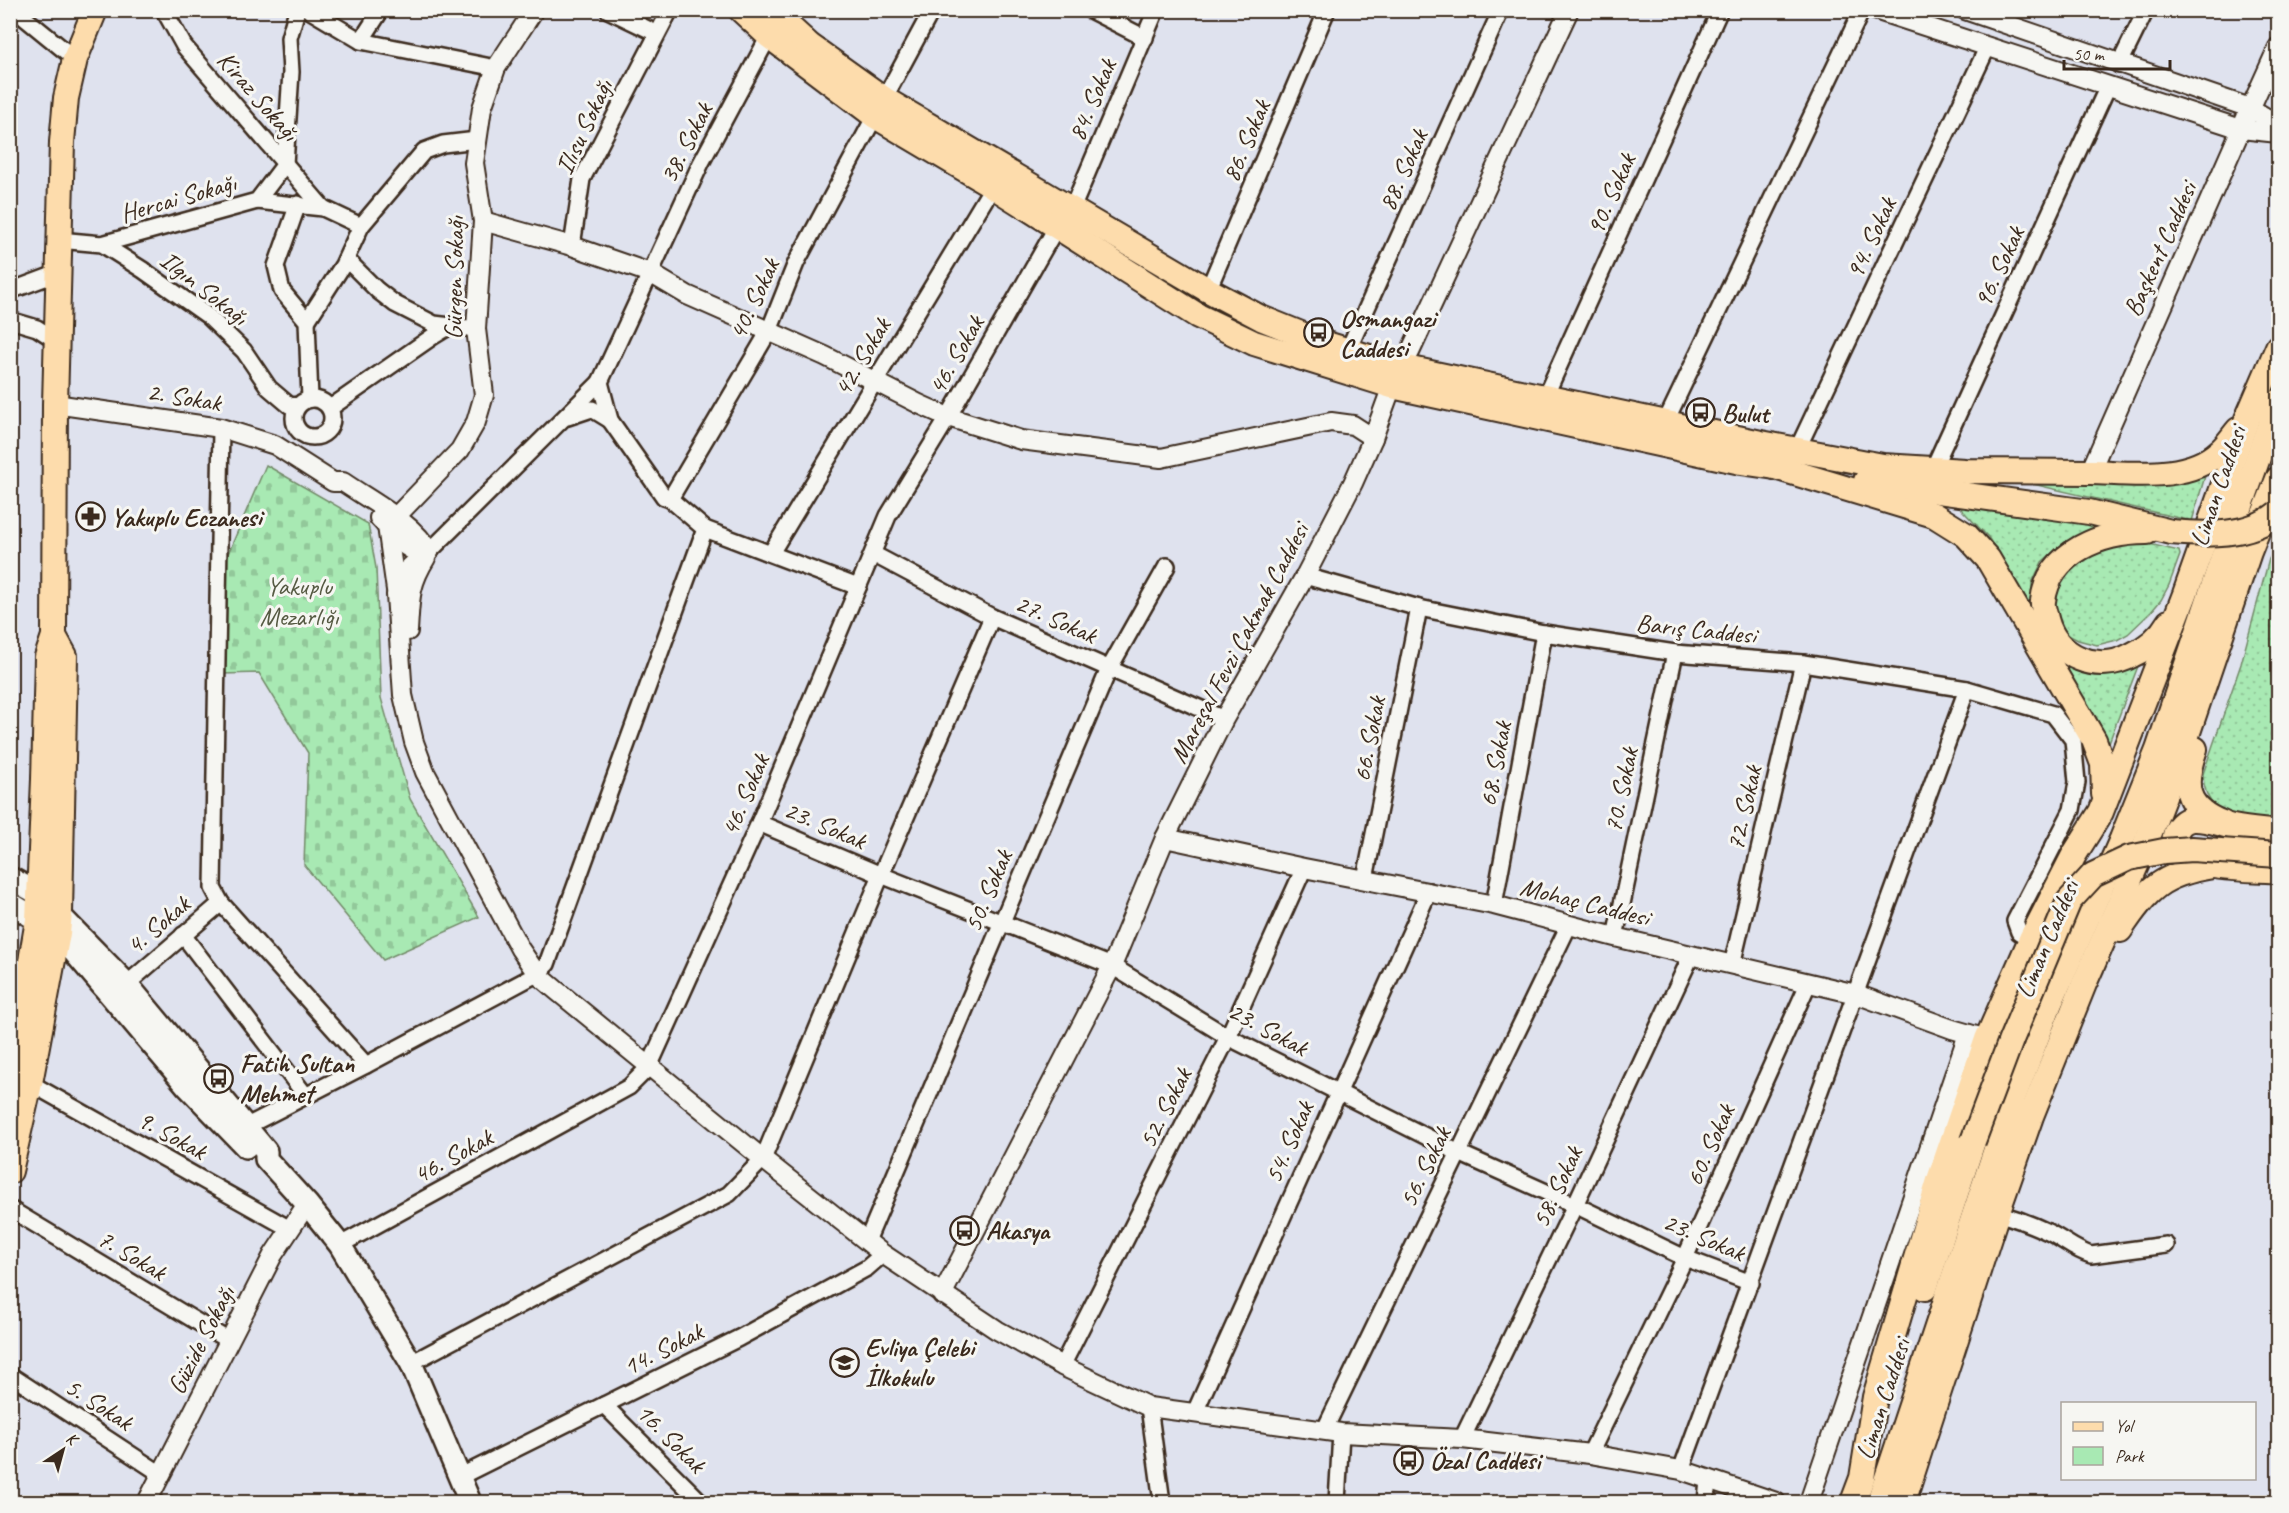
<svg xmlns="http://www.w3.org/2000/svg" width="2289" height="1513" viewBox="0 0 2289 1513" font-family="Caveat,sans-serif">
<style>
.green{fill:url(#green-dots);stroke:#728a68;stroke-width:1.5}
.cemetery{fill:url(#cemetery-stones);stroke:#728a68;stroke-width:1.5}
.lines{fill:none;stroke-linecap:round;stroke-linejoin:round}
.minor-casing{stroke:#3b2a1e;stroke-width:20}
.tertiary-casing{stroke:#3b2a1e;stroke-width:22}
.secondary-casing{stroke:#3b2a1e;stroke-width:26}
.primary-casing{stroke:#3b2a1e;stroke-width:28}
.trunk-casing{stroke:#3b2a1e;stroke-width:28}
.minor{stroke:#f6f6f2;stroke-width:15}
.tertiary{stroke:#f6f6f2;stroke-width:18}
.secondary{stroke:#f6f6f2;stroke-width:21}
.primary{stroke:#fddcac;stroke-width:24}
.trunk{stroke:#fddcac;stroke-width:24}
.trunk-bridge-casing{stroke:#3b2a1e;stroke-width:28;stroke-linecap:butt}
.trunk-bridge{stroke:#fddcac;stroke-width:24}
.labels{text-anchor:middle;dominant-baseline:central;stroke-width:6;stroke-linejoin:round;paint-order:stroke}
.street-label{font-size:26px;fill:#3b2a1e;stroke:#f6f6f2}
.poi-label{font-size:26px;font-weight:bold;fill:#3b2a1e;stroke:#f6f6f2;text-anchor:start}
.park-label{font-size:26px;fill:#565a43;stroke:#f6f6f2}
</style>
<defs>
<pattern id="green-dots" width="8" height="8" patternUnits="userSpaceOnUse" patternTransform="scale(1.5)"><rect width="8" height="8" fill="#a8e9b3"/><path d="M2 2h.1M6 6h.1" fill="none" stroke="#92c89a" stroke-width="1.8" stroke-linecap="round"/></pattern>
<pattern id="cemetery-stones" width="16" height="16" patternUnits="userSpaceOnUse" patternTransform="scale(1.5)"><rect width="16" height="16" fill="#a8e9b3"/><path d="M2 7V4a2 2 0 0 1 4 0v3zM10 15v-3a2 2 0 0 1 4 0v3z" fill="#92c89a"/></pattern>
</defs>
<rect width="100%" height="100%" fill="#dfe2ee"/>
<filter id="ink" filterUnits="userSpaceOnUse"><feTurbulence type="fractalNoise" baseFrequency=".0167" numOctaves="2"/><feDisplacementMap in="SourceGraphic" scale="12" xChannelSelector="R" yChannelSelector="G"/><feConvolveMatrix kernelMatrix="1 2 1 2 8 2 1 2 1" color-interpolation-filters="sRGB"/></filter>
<g filter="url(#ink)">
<!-- green -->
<g class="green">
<path d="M 2205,476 L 2192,521 L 2020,481 L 2152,480 Z"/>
<path d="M 1966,503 L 2116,525 L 2091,529 L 2061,545 L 2042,562 L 2032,583 L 2031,609 L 1988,537 L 1961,509 Z"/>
<path d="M 2141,542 L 2179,551 L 2180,555 L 2169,585 L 2161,600 L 2151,612 L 2128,634 L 2117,640 L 2097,645 L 2078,640 L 2068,635 L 2056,620 L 2053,586 L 2058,575 L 2097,549 Z"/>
<path d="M 2278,543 L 2278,820 C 2241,817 2205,822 2203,774 L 2241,664 L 2269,559 Z"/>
<path d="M 2057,652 L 2143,653 L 2108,745 Z"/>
</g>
<!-- cemetery -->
<path class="cemetery" d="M 266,465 L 368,524 L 376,568 L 381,698 L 410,799 L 479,917 L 383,960 L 304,865 L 308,753 L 259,673 L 222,674 L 219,575 Z"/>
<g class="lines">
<defs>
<g id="minor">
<path d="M 15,10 L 75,59"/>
<path d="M 164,10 L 184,46 L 323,208"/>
<path d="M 309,10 L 361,41 L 496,68"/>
<path d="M 608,10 L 656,33"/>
<path d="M 1090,10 L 1145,38"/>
<path d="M 361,41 L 381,10"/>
<path d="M 2119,65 L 2146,10"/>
<path d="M 884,99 L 932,10"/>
<path d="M 285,164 L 291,72 L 289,38 L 297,10"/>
<path d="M 257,201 L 323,208 L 361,226 L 424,151 L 443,144 L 477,140"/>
<path d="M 298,204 L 276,266 L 282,291 L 307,321 L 310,399"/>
<path d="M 1072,209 L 1156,10"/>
<path d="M 59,240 L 102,244 L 143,270 L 208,316 L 244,351 L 269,388 L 289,405 L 298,406"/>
<path d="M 102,244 L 257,201 L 285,164"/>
<path d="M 572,246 L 582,179 L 670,10"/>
<path d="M 346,259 L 377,290 L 395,304 L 434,324 L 476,329"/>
<path d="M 1208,290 L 1327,10"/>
<path d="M 10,291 L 58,273"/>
<path d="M 10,320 L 37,328 L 57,341"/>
<path d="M 307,321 L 343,265 L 361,226"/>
<path d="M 1348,350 L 1501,10"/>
<path d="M 1545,397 L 1720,10"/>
<circle cx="313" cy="418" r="19"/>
<path d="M 330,408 L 432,337 L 450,326"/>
<path d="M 568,417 L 592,409 L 610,420"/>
<path d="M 1665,423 L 1862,10"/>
<path d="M 221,428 L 213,888 L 221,903 L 366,1065"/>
<path d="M 1797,450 L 1988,46"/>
<path d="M 1933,469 L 2108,86"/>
<path d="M 670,499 L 769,331 L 796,263 L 875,116"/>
<path d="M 705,529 L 858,587"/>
<path d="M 429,552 L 600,382"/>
<path d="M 771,553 L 993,186"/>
<path d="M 873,554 L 992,617 L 1224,719"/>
<path d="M 1305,576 L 1419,608 L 1544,633 L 1675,653 L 1803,663 L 1967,689 L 2053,714 L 2073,740 L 2077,782 L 2072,810 L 2015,921 L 2019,932 L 2031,939"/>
<path d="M 759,823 L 881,875 L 1112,966 L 1228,1037 L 1459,1153 L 1575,1205 L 1685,1258 L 1751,1283"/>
<path d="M 1365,879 L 1419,608"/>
<path d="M 1494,905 L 1544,633"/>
<path d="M 183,935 L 306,1096"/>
<path d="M 1615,937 L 1675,653"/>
<path d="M 1732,965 L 1803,663"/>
<path d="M 127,984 L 221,903"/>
<path d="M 30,1083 L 290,1229"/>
<path d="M 245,1127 L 366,1065 L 537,974 L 547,964 L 705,529 L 670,499 L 664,497 L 610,420 L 600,382 L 701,163 L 769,36"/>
<path d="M 10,1209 L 229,1341"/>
<path d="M 1997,1213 C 2015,1218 2031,1224 2048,1232 C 2063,1239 2074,1250 2091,1255 L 2166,1245"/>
<path d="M 867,1241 L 1109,669 L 1167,566"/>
<path d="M 340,1245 L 629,1087 L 649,1067 L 759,823 L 888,516 L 943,426 L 1056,228"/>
<path d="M 411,1363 L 729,1194 L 763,1159 L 881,875 L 992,617"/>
<path d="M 1062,1366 L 1228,1037 L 1304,868"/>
<path d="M 10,1375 L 161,1474"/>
<path d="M 604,1405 L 697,1498 L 689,1502"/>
<path d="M 1149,1407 L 1162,1502"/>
<path d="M 1195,1412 L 1429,891"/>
<path d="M 1324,1431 L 1569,925"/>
<path d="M 1462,1439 L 1575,1205 L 1692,954"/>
<path d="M 1590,1454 L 1685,1258 L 1808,984"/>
<path d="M 1681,1470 L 1967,689"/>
<path d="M 459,1477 L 739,1338 L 867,1268 L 883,1254"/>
<path d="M 1337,1502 L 1341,1433"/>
<path d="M 1706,1502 L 1708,1480"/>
</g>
<g id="tertiary">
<path d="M 1875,10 L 2241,129 L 2278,133"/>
<path d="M 1965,10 L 2250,108 L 2278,125"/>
<path d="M 483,221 L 572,246 L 650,273 L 687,295 L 825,356 L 919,404 L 948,417 L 1021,440 L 1161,458 L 1331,422 L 1353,425 L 1373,438"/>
<path d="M 55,404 L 221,428 L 275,445 L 333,482 L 343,482 C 369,500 416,524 429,552"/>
<path d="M 2090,472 L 2241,129 L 2278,47"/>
<path d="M 379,518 C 392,531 408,558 429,552"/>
<path d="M 387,526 L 460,450 L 476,422 L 484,395 L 476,329 L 483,221 L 474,163 L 482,108 L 496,68 L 534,10"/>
<path d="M 387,526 L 396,590"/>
<path d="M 429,552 C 410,566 400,572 396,595 L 403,695 L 414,742 L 425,772 L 520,949 L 537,974 L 556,990 L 763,1159 L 883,1254 L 997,1330 L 1062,1366 L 1149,1407 L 1341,1433 L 1462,1439 L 1590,1454 L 1681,1470 L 1776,1502"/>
<path d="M 408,631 C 410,600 409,585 426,558"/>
<path d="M 1165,838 L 1304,868 L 1494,905 L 1615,937 L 1856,994 L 1952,1029 L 1987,1039"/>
<path d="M 942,1295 L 1112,966 L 1165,838 L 1224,719 L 1305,576 L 1353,483 L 1373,438 L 1392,386 L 1411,350 L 1569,10"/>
<path d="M 147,1502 L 273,1255 L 307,1204"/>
<path d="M 1809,1502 L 1968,1034"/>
</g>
<g id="secondary">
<path d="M 10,878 L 39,894 L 127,984 L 266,1151 L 266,1159 L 307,1204 L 340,1245 L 411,1363 L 470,1502"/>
<path d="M 10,903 L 58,933 L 188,1087 L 246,1147"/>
</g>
<g id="primary">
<path d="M 741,10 L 769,36 L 875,116 L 993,186 L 1198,316 L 1254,343 L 1392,386 L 1741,462 L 1775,467"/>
<path d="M 771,10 L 810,46 L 884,99 L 1208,290 L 1261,318 L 1323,343 L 1402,367 L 1761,443 L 1883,466 L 1965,471 L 2090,472"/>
<path d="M 2278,833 C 2263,831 2248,830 2233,827 C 2219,824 2207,818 2192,819 C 2174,821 2168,847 2183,857 C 2202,869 2255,869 2278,871"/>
<path d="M 10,1083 L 38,920 L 44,779 L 47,657 L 54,636 L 55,404 L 62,142 L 66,98 L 75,59 L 95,10"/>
<path d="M 10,1171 L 30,1083 L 58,933 L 60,913 L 65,656 L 54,636"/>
</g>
<g id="trunk">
<path d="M 1775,467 L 1934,515 L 1966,535 L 1988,559 L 2094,740 L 2103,764 L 2104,794"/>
<path d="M 2090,472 C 2131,473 2187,482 2220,451 C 2227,445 2232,437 2238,430"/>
<path d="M 1866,481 L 2089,512 L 2171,532"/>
<path d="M 2147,532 C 2103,532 2049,551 2043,601 C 2042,607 2045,613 2046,619 C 2056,658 2098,674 2132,655 C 2147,648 2161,636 2169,622"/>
<path d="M 2195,749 C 2182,785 2184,808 2222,823"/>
<path d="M 2120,930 C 2148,888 2162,874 2213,866"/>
<path d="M 1925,1288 L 1973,1141"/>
<path d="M 1853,1502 L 1862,1478 L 1875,1397 L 1940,1177 L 1987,1039 L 2031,939 L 2074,855 L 2101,812 L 2185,594 L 2247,419 L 2278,347"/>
<path d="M 1879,1502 L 2013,1098 L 2050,1003 L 2122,839 L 2158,750 L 2235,522 L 2278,402"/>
<path d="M 1903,1502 L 1997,1213 L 2031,1116 L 2084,984 L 2145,845 L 2184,744 L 2249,552 L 2278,479"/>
</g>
</defs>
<!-- minor casing -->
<use href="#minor" class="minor-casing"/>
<!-- tertiary casing -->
<use href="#tertiary" class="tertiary-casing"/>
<!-- secondary casing -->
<use href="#secondary" class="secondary-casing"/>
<!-- primary casing -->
<use href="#primary" class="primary-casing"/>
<!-- trunk casing -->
<use href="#trunk" class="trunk-casing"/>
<!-- minor -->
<use href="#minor" class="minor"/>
<!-- tertiary -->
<use href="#tertiary" class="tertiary"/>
<!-- secondary -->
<use href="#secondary" class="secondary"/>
<!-- primary -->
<use href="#primary" class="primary"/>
<!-- trunk -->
<use href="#trunk" class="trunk"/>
<defs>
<g id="trunk-bridge">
<path d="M 2171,532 C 2206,535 2249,537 2278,513"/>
<path d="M 1973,1141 L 2011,1040 L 2069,901 L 2093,875 L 2129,858 L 2164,851 L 2192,849 L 2278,855"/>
</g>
</defs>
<!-- trunk-bridge casing -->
<use href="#trunk-bridge" class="trunk-bridge-casing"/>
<!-- trunk-bridge -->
<use href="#trunk-bridge" class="trunk-bridge"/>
</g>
</g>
<!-- icons -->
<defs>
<symbol id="bus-ring" viewBox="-11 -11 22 22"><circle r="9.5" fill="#f6f6f2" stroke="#3b2a1e" stroke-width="1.5"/><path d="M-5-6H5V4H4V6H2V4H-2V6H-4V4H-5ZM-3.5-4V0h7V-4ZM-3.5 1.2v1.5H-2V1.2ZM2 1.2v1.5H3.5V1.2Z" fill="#3b2a1e"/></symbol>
<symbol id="pharmacy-ring" viewBox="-11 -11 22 22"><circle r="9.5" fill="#f6f6f2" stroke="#3b2a1e" stroke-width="1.5"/><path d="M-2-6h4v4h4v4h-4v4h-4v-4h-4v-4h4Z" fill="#3b2a1e"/></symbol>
<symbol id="school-ring" viewBox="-11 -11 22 22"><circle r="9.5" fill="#f6f6f2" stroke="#3b2a1e" stroke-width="1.5"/><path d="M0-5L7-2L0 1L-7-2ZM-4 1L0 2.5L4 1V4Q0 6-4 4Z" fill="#3b2a1e"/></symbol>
</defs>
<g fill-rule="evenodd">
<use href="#bus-ring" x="1302" y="316" width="33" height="33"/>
<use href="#bus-ring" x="1684" y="396" width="33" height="33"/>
<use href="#pharmacy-ring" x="74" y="500" width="33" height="33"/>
<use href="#bus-ring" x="202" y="1062" width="33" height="33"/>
<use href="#bus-ring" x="948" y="1214" width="33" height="33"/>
<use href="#school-ring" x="828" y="1346" width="33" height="33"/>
<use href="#bus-ring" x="1392" y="1444" width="33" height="33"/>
</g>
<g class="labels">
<!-- street labels -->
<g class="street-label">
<text transform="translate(258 96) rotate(49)">Kiraz Sokağı</text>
<text transform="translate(1092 100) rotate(-67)">84. Sokak</text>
<text transform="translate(584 127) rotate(-65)">Ilısu Sokağı</text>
<text transform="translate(1246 141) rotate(-67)">86. Sokak</text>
<text transform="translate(686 143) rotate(-63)">38. Sokak</text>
<text transform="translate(1403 170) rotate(-66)">88. Sokak</text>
<text transform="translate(1611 194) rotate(-66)">90. Sokak</text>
<text transform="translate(178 198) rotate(-16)">Hercai Sokağı</text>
<text transform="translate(1871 238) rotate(-65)">94. Sokak</text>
<text transform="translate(2160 249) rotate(-66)">Başkent Caddesi</text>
<text transform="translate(1999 267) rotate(-65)">96. Sokak</text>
<text transform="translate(454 278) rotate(-89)">Gürgen Sokağı</text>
<text transform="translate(204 288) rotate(38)">Ilgın Sokağı</text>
<text transform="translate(754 299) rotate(-65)">40. Sokak</text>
<text transform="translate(956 355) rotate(-60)">46. Sokak</text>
<text transform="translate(862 357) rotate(-59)">42. Sokak</text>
<text transform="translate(184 397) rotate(9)">2. Sokak</text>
<text transform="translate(2218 486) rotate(-71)">Liman Caddesi</text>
<text transform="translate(1056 619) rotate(24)">27. Sokak</text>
<text transform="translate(1696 629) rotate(6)">Barış Caddesi</text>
<text transform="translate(1239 643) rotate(-62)">Mareşal Fevzi Çakmak Caddesi</text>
<text transform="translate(1369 739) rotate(-79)">66. Sokak</text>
<text transform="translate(1495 764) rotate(-79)">68. Sokak</text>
<text transform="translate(1621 790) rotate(-78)">70. Sokak</text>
<text transform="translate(745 795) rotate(-67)">46. Sokak</text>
<text transform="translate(1744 808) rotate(-77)">72. Sokak</text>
<text transform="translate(825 825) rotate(23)">23. Sokak</text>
<text transform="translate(988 891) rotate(-67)">50. Sokak</text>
<text transform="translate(1585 902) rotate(14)">Mohaç Caddesi</text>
<text transform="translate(158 925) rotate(-41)">4. Sokak</text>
<text transform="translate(2047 939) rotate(-67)">Liman Caddesi</text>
<text transform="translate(1268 1029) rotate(28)">23. Sokak</text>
<text transform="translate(1165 1108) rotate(-63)">52. Sokak</text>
<text transform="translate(172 1135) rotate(29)">9. Sokak</text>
<text transform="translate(1289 1142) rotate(-66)">54. Sokak</text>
<text transform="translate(1710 1145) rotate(-66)">60. Sokak</text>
<text transform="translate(453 1156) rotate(-29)">46. Sokak</text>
<text transform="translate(1425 1167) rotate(-64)">56. Sokak</text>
<text transform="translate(1557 1187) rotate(-65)">58. Sokak</text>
<text transform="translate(1704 1237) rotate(23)">23. Sokak</text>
<text transform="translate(132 1255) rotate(31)">7. Sokak</text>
<text transform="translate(201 1340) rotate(-63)">Güzide Sokağı</text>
<text transform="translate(663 1349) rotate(-27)">14. Sokak</text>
<text transform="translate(1883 1399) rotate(-72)">Liman Caddesi</text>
<text transform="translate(99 1404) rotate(33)">5. Sokak</text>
<text transform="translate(671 1438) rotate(45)">16. Sokak</text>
</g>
<!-- poi labels -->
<g class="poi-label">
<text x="1340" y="318">Osmangazi<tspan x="1340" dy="30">Caddesi</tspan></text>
<text x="1722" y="413">Bulut</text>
<text x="111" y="517">Yakuplu Eczanesi</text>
<text x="240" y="1063">Fatih Sultan<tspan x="240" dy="30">Mehmet</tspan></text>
<text x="986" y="1230">Akasya</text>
<text x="865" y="1347">Evliya Çelebi<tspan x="865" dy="30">İlkokulu</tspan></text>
<text x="1430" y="1460">Özal Caddesi</text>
</g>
<!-- park labels -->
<g class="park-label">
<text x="299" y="586">Yakuplu<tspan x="299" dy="30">Mezarlığı</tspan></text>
</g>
</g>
<!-- margin -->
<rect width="2289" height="1513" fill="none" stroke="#f6f6f2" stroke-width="36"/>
<rect x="18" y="18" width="2253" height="1477" fill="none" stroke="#3b2a1e" stroke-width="2" filter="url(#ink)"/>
<!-- legend -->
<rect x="2061" y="1402" width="195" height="78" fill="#f6f6f2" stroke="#aba49d" stroke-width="1.5"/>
<rect x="2073" y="1422" width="30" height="9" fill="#fddcac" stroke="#aba49d" stroke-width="1.5"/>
<text x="2115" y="1432" font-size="18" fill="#3b2a1e">Yol</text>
<rect x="2073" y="1447" width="30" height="18" fill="#a8e9b3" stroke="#aba49d" stroke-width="1.5"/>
<text x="2115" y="1462" font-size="18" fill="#3b2a1e">Park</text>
<!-- north arrow -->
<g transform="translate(63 1450) rotate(36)" stroke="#f6f6f2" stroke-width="4.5" paint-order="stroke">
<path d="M0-4.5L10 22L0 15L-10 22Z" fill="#3b2a1e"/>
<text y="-9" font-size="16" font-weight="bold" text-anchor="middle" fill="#3b2a1e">K</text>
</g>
<!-- scale -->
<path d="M2064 60v9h106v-9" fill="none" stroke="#3b2a1e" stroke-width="3"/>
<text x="2073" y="60" font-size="18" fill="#3b2a1e" stroke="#f6f6f2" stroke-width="4.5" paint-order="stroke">50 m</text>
</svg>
